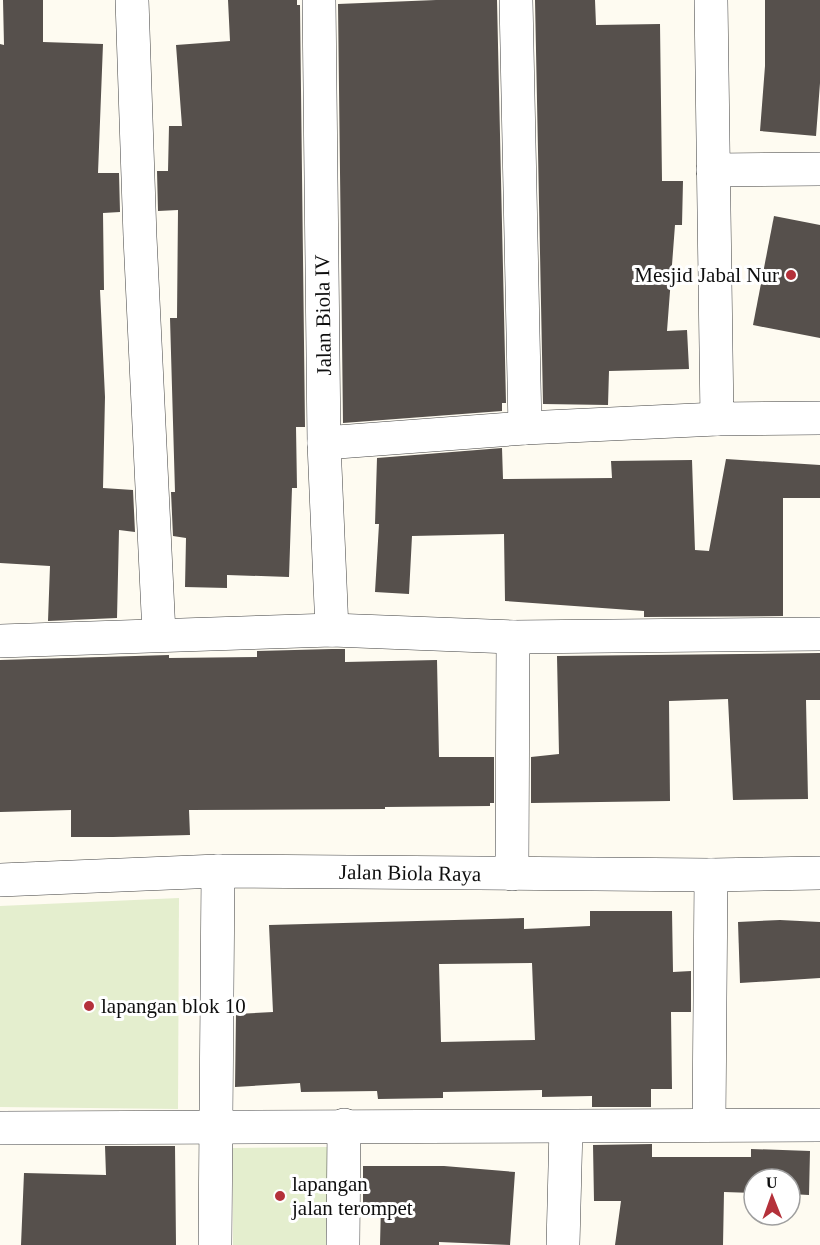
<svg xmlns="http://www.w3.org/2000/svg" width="820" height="1245" viewBox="0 0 820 1245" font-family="Georgia,serif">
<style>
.pitch{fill:#e4eece}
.building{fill:#56504c;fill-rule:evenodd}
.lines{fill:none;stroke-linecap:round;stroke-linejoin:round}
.minor-casing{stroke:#424242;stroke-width:34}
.minor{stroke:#fff;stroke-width:33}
.poi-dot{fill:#b4313a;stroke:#fff;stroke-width:2}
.labels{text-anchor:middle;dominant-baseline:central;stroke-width:6;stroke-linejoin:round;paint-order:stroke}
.poi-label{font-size:21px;fill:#0f0f0f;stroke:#fff;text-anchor:start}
.street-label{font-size:21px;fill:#0f0f0f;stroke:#fff}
</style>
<rect width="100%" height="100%" fill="#fefbf1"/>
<!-- pitch -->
<g class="pitch">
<path d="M 179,898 L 178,1109 L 0,1107 L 0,906 Z"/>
<path d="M 327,1147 L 327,1245 L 233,1245 L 233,1148 Z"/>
</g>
<!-- building -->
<g class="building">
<path d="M 3,0 L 43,0 L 43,42 L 103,44 L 98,173 L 119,173 L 120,212 L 103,213 L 104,290 L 100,290 L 105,397 L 103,488 L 133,490 L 135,532 L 119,530 L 117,618 L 48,621 L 50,566 L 0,563 L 0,44 L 4,45 Z"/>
<path d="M 228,0 L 297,0 L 297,5 L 300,5 L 305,427 L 296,427 L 297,488 L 292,488 L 289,577 L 227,575 L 227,588 L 185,587 L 186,538 L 173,536 L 171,492 L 175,492 L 170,318 L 177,318 L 178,210 L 158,211 L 157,171 L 168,171 L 169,126 L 182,126 L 176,45 L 230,41 Z"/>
<path d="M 436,0 L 497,0 L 506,403 L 502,403 L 502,411 L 343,423 L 338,4 Z"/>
<path d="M 535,0 L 595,0 L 596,25 L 660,24 L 662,181 L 683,181 L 682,225 L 675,225 L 667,331 L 687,330 L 689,369 L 609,371 L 608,405 L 543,404 Z"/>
<path d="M 765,0 L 820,0 L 820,83 L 816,136 L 760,131 L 765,66 Z"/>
<path d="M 774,216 L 820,225 L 820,338 L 753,325 Z"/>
<path d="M 502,448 L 503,479 L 612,478 L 611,461 L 692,460 L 695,550 L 709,551 L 726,459 L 820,465 L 820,498 L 783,498 L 783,616 L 644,617 L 644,611 L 505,601 L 504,534 L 412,536 L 409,594 L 375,592 L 379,524 L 375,524 L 377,458 Z"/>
<path d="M 332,649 L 345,649 L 345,662 L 437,660 L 439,757 L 494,757 L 494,803 L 490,803 L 490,806 L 385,807 L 385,809 L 189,810 L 190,835 L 113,837 L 71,837 L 71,810 L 0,812 L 0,660 L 169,655 L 169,658 L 257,657 L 257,651 Z"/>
<path d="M 820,653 L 820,700 L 806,700 L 808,799 L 733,800 L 728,699 L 669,701 L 670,801 L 531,803 L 531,757 L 559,754 L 557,656 Z"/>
<path d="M 590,911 L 672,911 L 673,972 L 691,971 L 691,1012 L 671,1012 L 672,1089 L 651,1089 L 651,1107 L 592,1107 L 592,1096 L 542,1097 L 542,1090 L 443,1092 L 443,1098 L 378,1099 L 377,1091 L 301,1092 L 300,1083 L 235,1087 L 236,1014 L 273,1012 L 269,925 L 524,918 L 524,929 L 590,926 ZM 532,963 L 535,1040 L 441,1042 L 439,964 Z"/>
<path d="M 780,920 L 820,922 L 820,978 L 740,983 L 738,922 Z"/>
<path d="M 652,1144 L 652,1157 L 751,1157 L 751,1149 L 810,1151 L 809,1195 L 790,1194 L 790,1179 L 754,1179 L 754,1193 L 724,1192 L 723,1245 L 615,1245 L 621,1201 L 594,1201 L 593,1145 Z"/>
<path d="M 105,1146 L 175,1146 L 176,1245 L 21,1245 L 24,1173 L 106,1175 Z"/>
<path d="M 363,1166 L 444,1166 L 515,1172 L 510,1245 L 439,1242 L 439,1245 L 380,1245 L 381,1204 L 363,1204 Z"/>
</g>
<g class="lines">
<defs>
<g id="minor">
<path d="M 132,0 L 140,237 L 159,634"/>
<path d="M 319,0 L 324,443 L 332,630"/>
<path d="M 516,0 L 525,428"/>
<path d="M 711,0 L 717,419 L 820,418"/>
<path d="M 713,170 L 820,169"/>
<path d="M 324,443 L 525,428 L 717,419"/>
<path d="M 0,641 L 332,630 L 513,637 L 820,634"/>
<path d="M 512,874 L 513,637"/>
<path d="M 0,880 L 218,871 L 711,875 L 820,873"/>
<path d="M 709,1123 L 711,875"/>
<path d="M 0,1128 L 820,1125"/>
<path d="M 215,1245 L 218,871"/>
<path d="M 343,1245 L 344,1125"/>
<path d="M 563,1245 L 566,1127"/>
</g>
</defs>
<!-- minor casing -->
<use href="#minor" class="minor-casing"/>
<!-- minor -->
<use href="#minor" class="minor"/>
</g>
<!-- markers -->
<g class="poi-dot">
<circle cx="791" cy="275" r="6"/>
<circle cx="89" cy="1006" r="6"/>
<circle cx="280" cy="1196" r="6"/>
</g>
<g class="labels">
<!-- poi labels -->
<g class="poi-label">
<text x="779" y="275" text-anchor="end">Mesjid Jabal Nur</text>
<text x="101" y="1006">lapangan blok 10</text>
<text x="292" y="1184">lapangan<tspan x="292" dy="24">jalan terompet</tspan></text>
</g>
<!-- street labels -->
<g class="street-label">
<text transform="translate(323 315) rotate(-91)">Jalan Biola IV</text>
<text transform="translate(410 873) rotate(1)">Jalan Biola Raya</text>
</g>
</g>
<!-- north arrow -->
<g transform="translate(772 1197) rotate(359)"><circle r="28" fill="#ffffff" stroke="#9f9f9f" stroke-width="1.5"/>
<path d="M0-4.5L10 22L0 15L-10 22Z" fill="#b4313a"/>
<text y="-9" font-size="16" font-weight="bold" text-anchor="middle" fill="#0f0f0f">U</text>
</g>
</svg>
